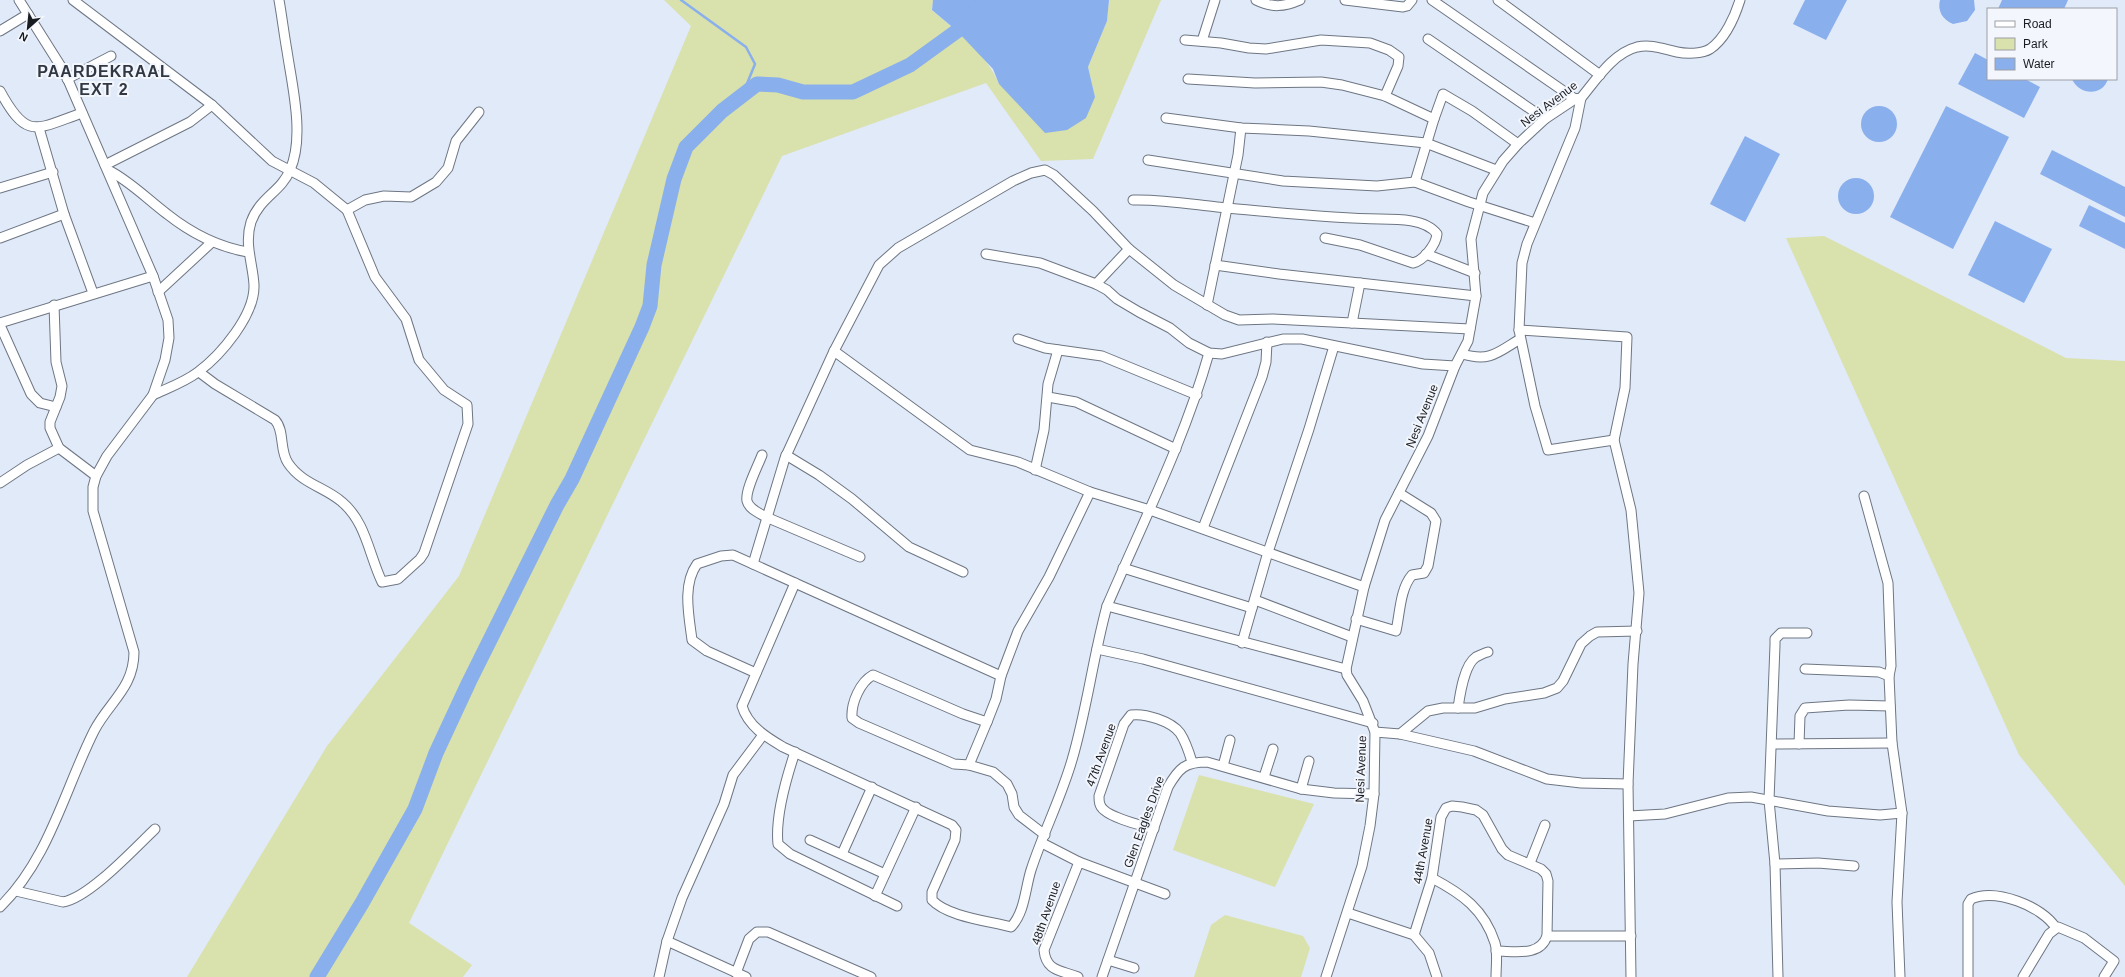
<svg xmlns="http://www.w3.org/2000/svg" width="2125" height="977" viewBox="0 0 2125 977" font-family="Helvetica,sans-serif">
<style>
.green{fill:#d9e1ac}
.water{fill:#89afed}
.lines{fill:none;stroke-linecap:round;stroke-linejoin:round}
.stream{stroke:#89afed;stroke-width:2.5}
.river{stroke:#89afed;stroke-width:15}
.minor-casing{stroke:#6e7683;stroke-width:11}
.minor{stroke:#fff;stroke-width:9}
.labels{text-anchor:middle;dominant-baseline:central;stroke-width:4;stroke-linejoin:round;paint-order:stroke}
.street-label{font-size:12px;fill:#191c21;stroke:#f3f7fd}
.district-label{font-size:16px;font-weight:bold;letter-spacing:1px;fill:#313843;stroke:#f3f7fd}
</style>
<rect width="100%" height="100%" fill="#e1eaf9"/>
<!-- green -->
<g class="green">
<path d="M 664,0 L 933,0 L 932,10 C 956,31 987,54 999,84 L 1095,97 L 1088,67 L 1107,21 L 1109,0 L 1161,0 L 1093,159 L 1041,161 L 986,83 L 782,156 L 409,923 L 472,965 L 463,977 L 187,977 L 327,746 L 459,576 L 691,26 Z"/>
<path d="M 1824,236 L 2066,358 L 2125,361 L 2125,886 L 2019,755 L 1786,238 Z"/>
<path d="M 1199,775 L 1314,804 L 1275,887 L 1173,850 Z"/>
<path d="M 1225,915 L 1303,936 L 1310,948 L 1301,977 L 1194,977 L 1211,925 Z"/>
</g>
<!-- water -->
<g class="water">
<path d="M 933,0 L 1109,0 L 1107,21 L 1088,67 L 1095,97 L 1086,118 L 1067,130 L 1045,133 L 999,84 L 993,69 L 957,31 L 932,10 Z"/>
<path d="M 1805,0 L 1847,0 L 1826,40 L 1793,24 Z"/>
<path d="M 1940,0 L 1974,0 L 1975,10 L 1967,21 L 1953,24 C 1943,20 1937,11 1940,0 Z"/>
<path d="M 2002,0 L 2068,0 L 2064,9 L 1998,9 Z"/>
<path d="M 1975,53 L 1988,60 L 1988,79 L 2025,79 L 2040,87 L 2024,118 L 1958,84 Z"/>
<path d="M 2072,79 L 2108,79 C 2102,97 2079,95 2072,79 Z"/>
<circle cx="1879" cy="124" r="18"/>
<path d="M 1946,106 L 2009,137 L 1953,249 L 1890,217 Z"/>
<path d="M 1745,136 L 1780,154 L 1745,222 L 1710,204 Z"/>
<path d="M 2052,150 L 2125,187 L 2125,217 L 2040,174 Z"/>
<circle cx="1856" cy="196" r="18"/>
<path d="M 2089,205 L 2125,223 L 2125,249 L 2079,226 Z"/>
<path d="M 1995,221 L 2052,249 L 2024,303 L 1968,275 Z"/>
</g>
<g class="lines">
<!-- stream -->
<path class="stream" d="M 681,0 L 746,47 L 755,64 L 742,96"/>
<!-- river -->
<path class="river" d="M 317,977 L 362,903 L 415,809 L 436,753 L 469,682 L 557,505 L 572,479 L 642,327 L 650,306 L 654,265 L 674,179 L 686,147 L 722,111 L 757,84 L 778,85 L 803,92 L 853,92 L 910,65 L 957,31 L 987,0"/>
<defs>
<g id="minor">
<path d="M 73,0 L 212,105 L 272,161 L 314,183 L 347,210 L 375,277 L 406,319 L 419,360 L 444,390 L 467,405 L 468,424 L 424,553 L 420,559 L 398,579 L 382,582 C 369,555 366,522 342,502 C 325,487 302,484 288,463 C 279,450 285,431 275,420 L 215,384 L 199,372"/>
<path d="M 1256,0 C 1272,8 1284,7 1300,0"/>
<path d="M 1345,0 L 1403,7 L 1407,6 L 1412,0"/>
<path d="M 1432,0 L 1575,99"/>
<path d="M 1498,0 L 1600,75"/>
<path d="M 0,31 L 28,14"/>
<path d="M 1428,39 L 1545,119"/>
<path d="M 1185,40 L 1221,43 L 1249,48 L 1266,49 L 1321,40 L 1370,43 L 1389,50 L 1399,57 L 1398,66 L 1385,96"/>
<path d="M 1202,41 L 1215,0"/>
<path d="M 67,79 L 111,56"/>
<path d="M 1188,79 L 1255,83 L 1321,82 L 1342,85 L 1385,96 L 1434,119 L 1415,182"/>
<path d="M 0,91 C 27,141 36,129 82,113"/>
<path d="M 1581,98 L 1575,128 L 1527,244 L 1522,263 L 1519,330 L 1535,406 L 1548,450 L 1614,440"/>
<path d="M 1166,118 L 1241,128 L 1309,131 L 1426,143 L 1496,170"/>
<path d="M 1434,119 L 1443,94 L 1472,111 L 1518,144"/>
<path d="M 39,128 L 64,214 L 93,293"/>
<path d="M 1148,160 L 1283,181 L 1377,186 L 1415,182 L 1469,202 L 1535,223"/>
<path d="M 105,165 L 190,122 L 212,105"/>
<path d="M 108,170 C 130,181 147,199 167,214 C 191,233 218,247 248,252"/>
<path d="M 0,188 L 53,172"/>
<path d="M 1133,200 C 1160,199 1190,204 1217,207 C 1272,212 1326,218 1380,219 C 1398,219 1426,219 1437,234 C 1436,245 1423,261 1413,263 L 1360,245 L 1325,238"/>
<path d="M 347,210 L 365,200 L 384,196 L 411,197 L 436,182 L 448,168 L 456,141 L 479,112"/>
<path d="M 0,238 L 64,214"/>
<path d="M 986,254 L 1040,263 L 1096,284 L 1107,290 L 1117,299 L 1139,312 L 1170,328 L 1189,343 L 1209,353 L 1222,354 L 1283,339 L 1302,339 L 1423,364 L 1455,366"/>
<path d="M 1426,254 L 1475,273"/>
<path d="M 1215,265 L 1279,274 L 1476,296"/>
<path d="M 1096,284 L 1129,249"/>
<path d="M 158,292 L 212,242"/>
<path d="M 54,305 L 56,362 L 62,386 L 60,397 L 50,422 L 50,428 L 59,448 L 96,476"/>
<path d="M 1207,305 L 1238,155 L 1241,128"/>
<path d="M 0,323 L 153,276"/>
<path d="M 1352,323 L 1360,283"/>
<path d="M 0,325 L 31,394 L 40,403 L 56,407"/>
<path d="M 1519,330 L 1627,337 L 1625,388 L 1614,440 L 1631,510 L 1639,593 L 1633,664 L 1628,784 L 1631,977"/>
<path d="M 1018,339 L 1045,348 L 1102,356 L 1197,395"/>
<path d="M 834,351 L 970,450 L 1018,462 L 1090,492 L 1150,510 L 1364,587"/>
<path d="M 1462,354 C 1490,362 1497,353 1520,339"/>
<path d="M 153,395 C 168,388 185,382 198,372 C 221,355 255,315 254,285 C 253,264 244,244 251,222 C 260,197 281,192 290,170 C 305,137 292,85 287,51 C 284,34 282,17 279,0"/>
<path d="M 1048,397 L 1076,402 L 1176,449"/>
<path d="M 762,455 C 758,466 745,490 747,501 C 749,509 759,513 766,517 L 860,557"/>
<path d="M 786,455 L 819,475 L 852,499 L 909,547 L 963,572"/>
<path d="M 1035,470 L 1044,430 L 1048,384 L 1058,350"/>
<path d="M 0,483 L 27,465 L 59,448"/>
<path d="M 1864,496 L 1888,583 L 1891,666 L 1889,676"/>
<path d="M 1203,528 L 1262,377 L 1266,362 L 1267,342"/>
<path d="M 753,564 L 785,458 L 834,351 L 879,265 L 898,248 L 1013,181 L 1031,173 L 1045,170 L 1054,175 L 1093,211 L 1129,249 L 1174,285 L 1225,315 L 1239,320 L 1273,319 L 1470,329"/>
<path d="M 1123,568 L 1252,608"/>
<path d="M 795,583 L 742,706 C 748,726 766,737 783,747 L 952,825 L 956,830 L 955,840 L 932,892 L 932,900 C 948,917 989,921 1011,927 C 1025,912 1025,889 1031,870 C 1043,833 1061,798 1072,760 C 1087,709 1093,657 1107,606 C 1143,522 1184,441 1209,353"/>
<path d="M 1255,600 L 1352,637"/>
<path d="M 1107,606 L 1346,669"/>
<path d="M 1356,619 L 1396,631 C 1400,613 1400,589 1412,575 L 1424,573 L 1428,566 L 1436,521 L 1431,513 L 1399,493"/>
<path d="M 1242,643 L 1268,552 L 1309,429 L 1334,346"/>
<path d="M 1097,649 L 1143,659 L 1373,723"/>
<path d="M 1805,669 L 1879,672 L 1889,676 L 1892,743 L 1902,813 L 1897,902 L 1900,977"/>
<path d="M 756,673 L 707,651 L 692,640 C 689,616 682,585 697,564 L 721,556 L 733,555 L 1001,676"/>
<path d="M 1458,708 C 1460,694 1464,665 1476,657 C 1480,655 1484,653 1488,652"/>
<path d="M 987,722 L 963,714 L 873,675 C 860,682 851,703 852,718 L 859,723 L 954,764 L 969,765 L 993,772 L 1007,784 L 1012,794 L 1014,807 L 1019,815 L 1045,835"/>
<path d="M 1375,732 L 1400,734 L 1474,751 L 1547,779 L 1581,783 L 1628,784"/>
<path d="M 1400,734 L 1428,711 L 1443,708 L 1475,708 L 1505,699 L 1544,693 L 1557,688 L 1563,681 L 1581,644 L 1590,636 L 1597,632 L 1637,631"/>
<path d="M 1772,744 L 1892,743"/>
<path d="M 1799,744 L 1800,716 L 1805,708 L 1849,705 L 1890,706"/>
<path d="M 795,752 C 786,779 775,816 778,844 L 790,854 L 897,906"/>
<path d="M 969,765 L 987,722 L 996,699 L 1001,676 L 1018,631 L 1049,577 L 1090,492"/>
<path d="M 1223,766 L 1230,740"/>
<path d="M 1264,777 L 1273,749"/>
<path d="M 1301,789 L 1309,761"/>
<path d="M 1629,816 L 1665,814 L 1728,798 L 1751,797 L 1828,811 L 1880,815 L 1902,813"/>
<path d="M 1154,829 C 1141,825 1114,819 1104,810 C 1099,806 1099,801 1099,796 L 1124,724 L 1131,715 C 1145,713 1171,721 1180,733 C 1186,742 1189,752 1192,762"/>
<path d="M 810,840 L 885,874"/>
<path d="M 1042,843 L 1079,862"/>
<path d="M 842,854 L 872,787"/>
<path d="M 1530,863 L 1545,825"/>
<path d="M 1775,864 L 1818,863 L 1854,866"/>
<path d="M 1432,878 C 1462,894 1484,909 1495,943 C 1498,953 1496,966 1496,977"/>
<path d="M 16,891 L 63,902 C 89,898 135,848 155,829"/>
<path d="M 875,896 L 916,807"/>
<path d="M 0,907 C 49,859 64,791 94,731 C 109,702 134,688 134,652 L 93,511 L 93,487 L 96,476 L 107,456 L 153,395 L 165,360 L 169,338 L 168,320 L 153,276 L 65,73 L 19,0"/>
<path d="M 1348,913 L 1414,935 L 1429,953 L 1437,977"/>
<path d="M 1414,935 L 1432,878 L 1441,817 L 1446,808 L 1452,806 L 1462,807 L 1476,810 L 1483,815 L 1502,849 L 1508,855 L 1541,869 L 1546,874 L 1548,881 L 1547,936 C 1540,957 1515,951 1496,951"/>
<path d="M 1547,936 L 1631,936"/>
<path d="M 667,941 L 746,977"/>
<path d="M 1108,960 L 1134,968"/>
<path d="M 736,973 L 749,939 L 757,932 L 768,932 L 871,977"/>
<path d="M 659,977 L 667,941 L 682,898 L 724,804 L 733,775 L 763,735"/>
<path d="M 1078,977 C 1060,970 1046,971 1044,950 L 1079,862 L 1165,894"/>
<path d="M 1102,977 L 1168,787 C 1179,768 1185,762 1207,762 L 1301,789 L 1334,793 L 1374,794"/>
<path d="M 1326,977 L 1362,866 L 1370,826 L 1374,794 L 1375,732 L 1363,701 L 1347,675 L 1346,669 L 1364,587 L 1385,520 L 1428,436 L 1455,366 L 1468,341 L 1476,296 L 1471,239 L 1483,193 L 1503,161 L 1518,144 L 1545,119 L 1575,99 L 1581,98 C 1596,80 1613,53 1637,47 C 1652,44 1663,49 1677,52 C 1686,54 1702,54 1710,49 C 1725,39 1735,16 1740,0"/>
<path d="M 1778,977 L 1775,864 L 1769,800 L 1775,645 L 1775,639 L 1781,633 L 1807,633"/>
<path d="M 1968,977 L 1968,904 L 1971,899 C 1996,888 2042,906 2056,928"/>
<path d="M 2023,977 L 2049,934 L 2058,927 L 2084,938 L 2114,961 L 2104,977"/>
</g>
</defs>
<!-- minor casing -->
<use href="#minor" class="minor-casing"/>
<!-- minor -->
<use href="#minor" class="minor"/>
</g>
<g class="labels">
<!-- street labels -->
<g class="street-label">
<text transform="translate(1549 104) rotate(-37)">Nesi Avenue</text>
<text transform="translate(1422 416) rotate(-68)">Nesi Avenue</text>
<text transform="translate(1101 755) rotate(-70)">47th Avenue</text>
<text transform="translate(1361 769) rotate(-88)">Nesi Avenue</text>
<text transform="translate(1144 822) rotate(-70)">Glen Eagles Drive</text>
<text transform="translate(1423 851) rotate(-80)">44th Avenue</text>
<text transform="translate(1046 913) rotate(-71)">48th Avenue</text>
</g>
<!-- district labels -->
<g class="district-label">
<text x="104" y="71">PAARDEKRAAL<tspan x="104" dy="18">EXT 2</tspan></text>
</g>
</g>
<!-- legend -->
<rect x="1987" y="8" width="130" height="72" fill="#f3f7fd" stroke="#9c9fa5"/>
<rect x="1995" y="21" width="20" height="6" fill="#ffffff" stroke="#9c9fa5"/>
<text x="2023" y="28" font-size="12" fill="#191c21">Road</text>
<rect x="1995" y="38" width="20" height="12" fill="#d9e1ac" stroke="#9c9fa5"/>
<text x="2023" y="48" font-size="12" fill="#191c21">Park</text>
<rect x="1995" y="58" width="20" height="12" fill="#89afed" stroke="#9c9fa5"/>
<text x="2023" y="68" font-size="12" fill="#191c21">Water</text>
<!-- north arrow -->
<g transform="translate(28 28) rotate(207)" stroke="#f3f7fd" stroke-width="3" paint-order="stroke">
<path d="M0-3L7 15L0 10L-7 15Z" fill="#191c21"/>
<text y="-6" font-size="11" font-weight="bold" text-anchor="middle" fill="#191c21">N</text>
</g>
</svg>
